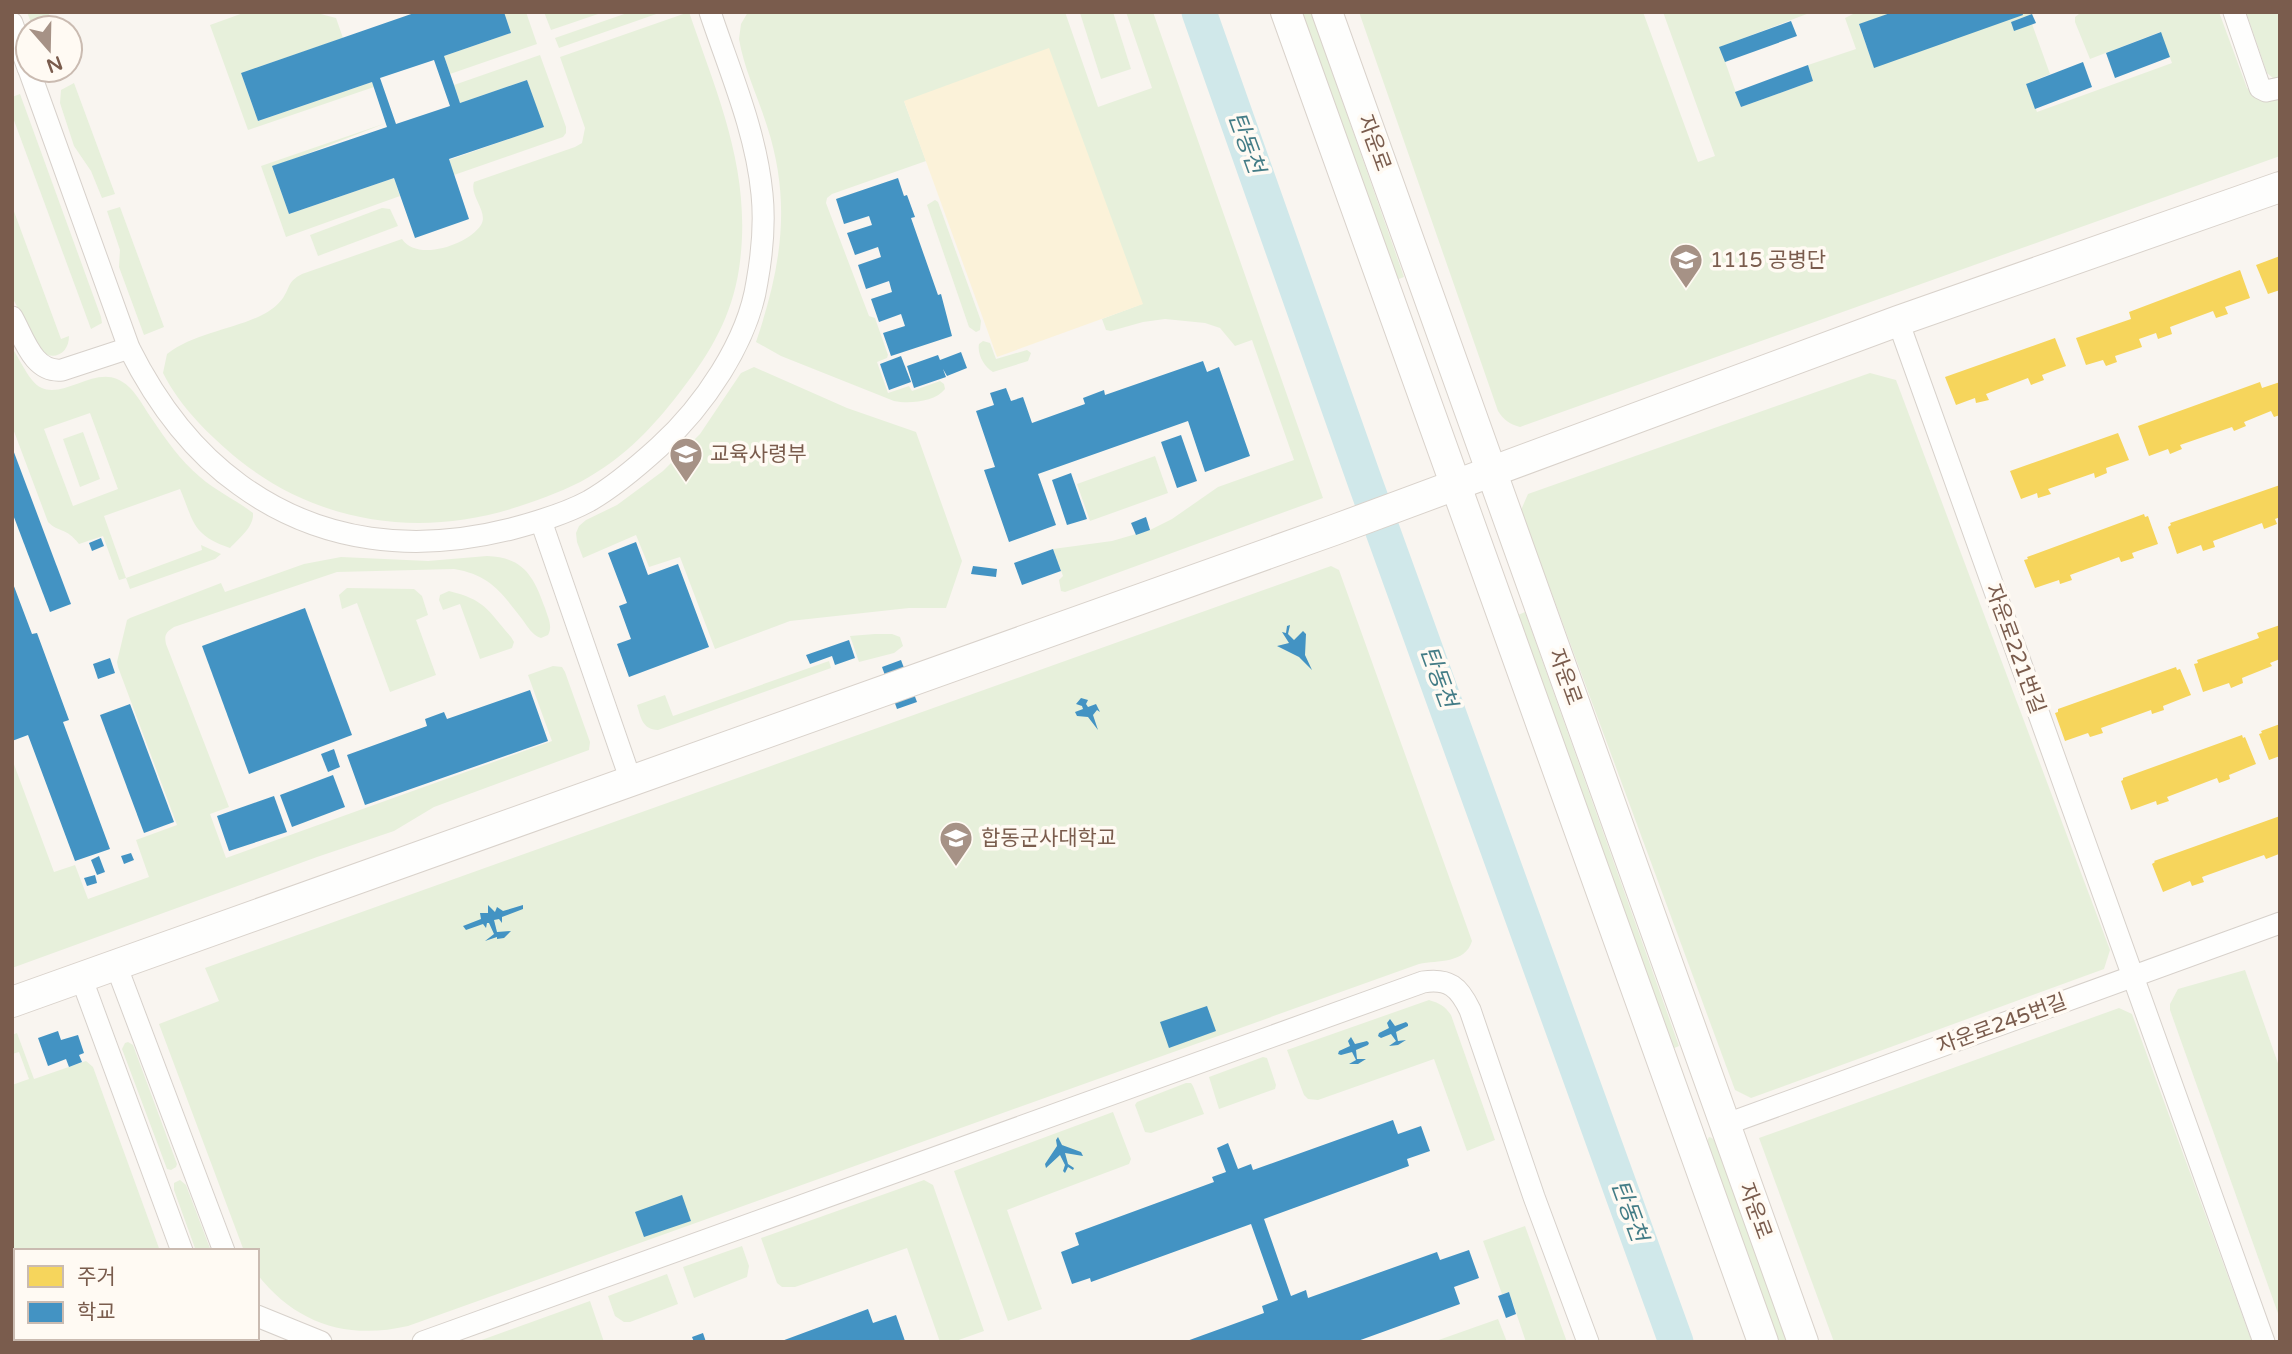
<svg xmlns="http://www.w3.org/2000/svg" width="2292" height="1354" viewBox="0 0 2292 1354" font-family="'Varela Round','Noto Sans KR',sans-serif">
<style>
.green{fill:#e7f0db;fill-rule:evenodd}
.sand{fill:#fbf2d9}
.homes{fill:#f6d55c}
.schools{fill:#4393c3;fill-rule:evenodd}
.lines{fill:none;stroke-linecap:round;stroke-linejoin:round}
.river{stroke:#d0e8ea;stroke-width:35}
.street-casing{stroke:#d7d1cb;stroke-width:23}
.secondary-casing{stroke:#d9d2cb;stroke-width:32}
.street{stroke:#fefefd;stroke-width:21}
.secondary{stroke:#fefefd;stroke-width:30}
.labels{text-anchor:middle;dominant-baseline:central;stroke-width:7;stroke-linejoin:round;paint-order:stroke}
.street-label{font-size:21px;fill:#7a5c4d;stroke:#fffaf3}
.poi-label{font-size:21px;fill:#7a5c4d;stroke:#fffaf3;text-anchor:start}
.water-label{font-size:23px;font-style:italic;fill:#437c86;stroke:#fffaf3}
</style>
<rect width="100%" height="100%" fill="#f9f5f0"/>
<!-- green -->
<g class="green">
<path d="M 27,12 L 48,12 L 54,28 L 33,28 Z"/>
<path d="M 246,12 L 313,12 L 336,18 L 343,38 L 241,73 L 258,121 L 372,82 L 374,87 L 248,130 L 210,25 Z"/>
<path d="M 504,12 L 526,12 L 537,44 L 450,74 L 444,56 L 511,33 Z"/>
<path d="M 544,12 L 604,12 L 551,30 Z"/>
<path d="M 630,12 L 662,12 L 559,48 L 555,38 Z"/>
<path d="M 689,12 C 719,100 753,174 739,269 C 732,315 711,352 683,388 C 659,420 631,451 597,472 C 576,486 552,495 529,503 C 429,539 323,527 239,460 C 210,436 180,407 163,373 L 167,354 C 194,333 232,330 262,315 C 270,311 278,305 283,298 C 291,286 287,282 302,274 L 402,239 C 417,262 468,245 481,225 C 489,212 469,196 474,182 L 575,147 L 582,143 L 585,128 L 560,57 Z"/>
<path d="M 748,12 L 1065,12 L 1098,107 L 1152,88 L 1126,12 L 1153,12 L 1323,498 L 1065,592 L 1061,591 L 1059,580 L 1063,576 L 1053,549 L 1112,541 L 1150,530 L 1172,519 L 1218,487 L 1294,460 L 1252,340 L 1235,346 L 1220,328 L 1205,323 L 1165,319 L 1143,322 L 1111,331 L 1106,330 L 1102,319 L 1142,304 L 904,101 L 926,161 L 832,194 L 827,198 L 826,203 L 869,316 L 875,318 L 888,355 L 887,358 L 877,362 L 888,393 L 909,386 L 912,391 L 940,381 L 944,384 L 945,389 C 935,402 909,404 894,401 L 781,356 L 756,342 C 781,268 792,203 767,126 C 758,97 744,69 739,39 L 741,24 Z"/>
<path d="M 1082,12 L 1113,12 L 1131,69 L 1101,79 L 1080,13 Z"/>
<path d="M 1302,12 L 1311,12 L 1404,277 L 1396,280 Z"/>
<path d="M 1359,12 L 1643,12 L 1698,162 L 1715,156 L 1663,12 L 1812,12 L 1720,47 L 1741,107 L 1813,81 L 1808,65 L 1856,49 L 1845,18 L 1857,12 L 1893,12 L 1859,25 L 1874,67 L 2022,12 L 2032,12 L 2032,14 L 2011,22 L 2032,24 L 2050,74 L 2026,84 L 2037,112 L 2172,63 L 2160,32 L 2090,59 L 2075,22 L 2075,17 L 2079,14 L 2219,12 L 2247,88 L 2258,96 L 2280,94 L 2280,156 L 1520,427 C 1509,424 1504,420 1498,411 Z"/>
<path d="M 2246,12 L 2279,12 L 2280,79 L 2273,78 L 2267,73 Z"/>
<path d="M 540,55 L 566,127 L 566,133 L 563,137 L 454,175 L 449,160 L 543,127 L 527,80 L 460,103 L 454,85 Z"/>
<path d="M 74,83 L 115,194 L 102,198 L 91,171 L 74,146 L 60,103 L 61,90 Z"/>
<path d="M 20,94 L 101,317 L 102,323 L 91,329 L 12,115 L 12,97 Z"/>
<path d="M 386,123 L 273,167 L 289,214 L 394,178 L 400,196 L 286,237 L 261,166 Z"/>
<path d="M 935,200 L 938,202 L 981,321 L 980,330 L 976,332 L 969,327 L 927,205 Z"/>
<path d="M 12,206 L 61,339 L 69,336 C 69,353 55,361 41,352 L 12,297 Z"/>
<path d="M 120,207 L 164,327 L 144,335 L 119,267 L 120,250 L 107,211 Z"/>
<path d="M 382,208 L 390,209 L 398,226 L 318,256 L 310,235 Z"/>
<path d="M 983,341 L 990,343 L 996,359 L 1027,350 L 1031,353 L 1028,361 L 993,372 C 984,367 977,354 979,344 Z"/>
<path d="M 12,348 C 19,358 24,370 32,380 C 54,408 89,367 117,379 C 134,386 142,405 152,419 C 166,440 180,460 200,477 C 216,491 236,500 253,513 C 254,527 240,537 230,548 C 192,535 194,522 180,489 L 104,516 L 126,578 L 202,550 L 201,545 L 221,554 L 215,559 L 130,589 L 126,578 L 119,580 L 103,536 L 79,544 C 66,527 59,533 48,522 L 12,426 ZM 90,413 L 118,489 L 73,506 L 44,429 Z"/>
<path d="M 754,367 L 847,408 L 916,432 L 962,561 L 946,608 L 909,608 L 790,621 L 715,649 L 680,557 L 649,567 L 636,535 L 583,558 L 577,542 L 576,533 L 579,526 L 586,520 L 617,505 L 663,471 L 700,434 L 741,373 Z"/>
<path d="M 1870,373 L 1896,380 L 2110,950 L 2104,969 L 1751,1098 L 1735,1090 L 1521,510 L 1528,494 Z"/>
<path d="M 83,432 L 100,479 L 80,487 L 63,439 Z"/>
<path d="M 1155,456 L 1168,493 L 1090,521 L 1077,484 Z"/>
<path d="M 487,556 C 524,557 534,577 545,608 C 548,618 553,626 548,635 L 541,638 C 532,635 528,627 522,619 C 501,592 490,575 454,569 L 337,572 L 174,627 C 166,632 164,635 166,644 L 229,807 L 210,814 L 226,858 L 552,741 L 528,675 L 553,666 L 562,667 L 565,672 L 590,742 L 589,750 L 434,807 L 394,831 L 317,857 L 12,968 L 12,759 L 54,872 L 75,865 L 88,899 L 149,877 L 136,840 L 177,825 L 118,667 L 117,662 L 127,620 L 130,618 L 221,583 L 225,592 L 304,564 L 341,557 L 428,561 Z"/>
<path d="M 1331,566 L 1339,570 L 1472,941 C 1465,964 1438,960 1419,964 L 408,1326 C 347,1340 296,1324 257,1274 L 257,1251 L 244,1251 L 159,1024 L 219,1001 L 205,968 Z"/>
<path d="M 347,588 L 414,589 L 422,596 L 428,615 L 416,620 L 436,675 L 390,692 L 357,603 L 342,609 L 339,595 Z"/>
<path d="M 449,591 C 485,600 487,609 511,637 L 514,642 L 512,648 L 480,659 L 460,604 L 443,610 L 439,600 L 440,595 Z"/>
<path d="M 1525,612 L 1679,1046 L 1672,1049 L 1518,615 Z"/>
<path d="M 875,634 L 892,634 L 900,637 L 903,646 L 894,653 L 859,662 L 850,636 Z"/>
<path d="M 829,661 L 831,668 L 658,730 C 642,729 641,718 637,705 L 665,695 L 673,716 Z"/>
<path d="M 2245,970 L 2280,1069 L 2280,1319 L 2170,1010 L 2170,1004 L 2178,989 Z"/>
<path d="M 1429,1000 C 1439,1003 1445,1006 1451,1015 L 1495,1140 L 1467,1151 L 1434,1059 L 1318,1100 L 1308,1099 L 1304,1095 L 1287,1050 Z"/>
<path d="M 2119,1008 L 2132,1014 L 2252,1342 L 1834,1342 L 1759,1138 Z"/>
<path d="M 17,1033 L 34,1079 L 86,1061 L 93,1067 L 160,1251 L 16,1251 L 16,1338 L 172,1338 L 171,1342 L 12,1342 L 12,1085 L 29,1079 L 19,1052 L 12,1054 L 12,1035 Z"/>
<path d="M 128,1042 L 133,1045 L 177,1164 L 176,1167 L 171,1170 L 167,1169 L 122,1049 L 125,1043 Z"/>
<path d="M 1263,1057 L 1267,1058 L 1276,1085 L 1275,1089 L 1219,1109 L 1209,1077 Z"/>
<path d="M 1186,1083 L 1191,1083 L 1193,1086 L 1204,1114 L 1151,1133 L 1145,1132 L 1135,1105 L 1137,1102 Z"/>
<path d="M 1113,1112 L 1131,1159 L 1129,1164 L 1007,1210 L 1042,1309 L 1008,1321 L 954,1171 Z"/>
<path d="M 1709,1137 L 1712,1138 L 1715,1141 L 1788,1342 L 1779,1342 L 1706,1143 Z"/>
<path d="M 180,1180 L 186,1185 L 211,1251 L 196,1251 L 174,1190 L 174,1183 Z"/>
<path d="M 924,1180 L 933,1185 L 984,1331 L 953,1342 L 940,1342 L 907,1248 L 795,1287 L 782,1287 L 777,1283 L 761,1238 Z"/>
<path d="M 1525,1226 L 1567,1342 L 1526,1342 L 1509,1292 L 1502,1294 L 1483,1241 Z"/>
<path d="M 742,1246 L 749,1266 L 747,1277 L 694,1298 L 683,1267 Z"/>
<path d="M 667,1274 L 678,1304 L 630,1322 L 624,1322 L 615,1316 L 608,1296 Z"/>
<path d="M 590,1301 L 604,1342 L 476,1342 Z"/>
<path d="M 1498,1319 L 1507,1342 L 1433,1342 Z"/>
</g>
<!-- sand -->
<path class="sand" d="M 1049,48 L 1143,304 L 997,357 L 904,101 Z"/>
<!-- homes -->
<g class="homes">
<path d="M 2280,256 L 2280,290 L 2268,294 L 2256,265 Z"/>
<path d="M 2240,270 L 2250,298 L 2225,307 L 2228,314 L 2216,318 L 2213,311 L 2170,327 L 2172,334 L 2158,339 L 2156,333 L 2139,339 L 2142,347 L 2115,356 L 2117,362 L 2106,366 L 2103,360 L 2086,365 L 2076,338 L 2131,319 L 2129,312 Z"/>
<path d="M 2055,338 L 2066,366 L 2042,375 L 2044,380 L 2031,385 L 2028,378 L 1986,394 L 1989,400 L 1976,403 L 1975,398 L 1956,405 L 1945,377 Z"/>
<path d="M 2260,382 L 2262,388 L 2280,382 L 2280,415 L 2274,417 L 2271,411 L 2244,422 L 2246,426 L 2234,431 L 2232,427 L 2180,445 L 2182,449 L 2170,454 L 2168,449 L 2149,456 L 2138,426 Z"/>
<path d="M 2118,433 L 2129,460 L 2106,468 L 2107,473 L 2095,478 L 2094,473 L 2048,489 L 2051,494 L 2038,498 L 2037,493 L 2021,499 L 2010,471 Z"/>
<path d="M 2280,485 L 2280,517 L 2275,519 L 2277,524 L 2264,529 L 2262,523 L 2213,541 L 2215,547 L 2203,551 L 2201,545 L 2177,554 L 2168,527 L 2171,525 L 2170,523 Z"/>
<path d="M 2144,514 L 2145,517 L 2148,516 L 2158,544 L 2132,553 L 2134,558 L 2121,562 L 2119,557 L 2070,575 L 2072,580 L 2060,584 L 2059,580 L 2035,588 L 2024,560 L 2028,559 L 2027,557 Z"/>
<path d="M 2280,625 L 2280,659 L 2270,663 L 2272,666 L 2242,678 L 2243,683 L 2231,688 L 2229,683 L 2203,692 L 2194,664 L 2198,663 L 2197,660 L 2259,638 L 2257,633 Z"/>
<path d="M 2176,667 L 2177,670 L 2180,669 L 2191,695 L 2163,706 L 2164,710 L 2152,714 L 2151,710 L 2101,728 L 2103,733 L 2090,737 L 2088,733 L 2065,741 L 2055,713 L 2058,712 L 2058,709 Z"/>
<path d="M 2280,724 L 2280,756 L 2269,760 L 2259,734 L 2262,733 L 2261,731 Z"/>
<path d="M 2242,735 L 2243,738 L 2245,737 L 2256,764 L 2229,775 L 2230,779 L 2219,783 L 2217,778 L 2167,797 L 2169,801 L 2157,805 L 2156,801 L 2131,810 L 2121,781 L 2123,780 L 2123,778 Z"/>
<path d="M 2280,816 L 2279,854 L 2266,859 L 2264,855 L 2202,877 L 2204,882 L 2192,886 L 2190,881 L 2163,892 L 2152,864 L 2155,862 L 2154,861 Z"/>
</g>
<!-- schools -->
<g class="schools">
<path d="M 417,12 L 504,12 L 511,33 L 444,56 L 454,85 L 460,103 L 527,80 L 544,127 L 449,159 L 469,219 L 415,238 L 394,178 L 289,214 L 272,166 L 387,127 L 372,82 L 258,121 L 241,73 ZM 434,60 L 450,106 L 396,124 L 380,78 Z"/>
<path d="M 1893,12 L 2022,12 L 2023,15 L 1874,68 L 1859,24 Z"/>
<path d="M 2032,14 L 2036,23 L 2014,31 L 2011,22 Z"/>
<path d="M 1791,21 L 1797,36 L 1725,62 L 1719,47 Z"/>
<path d="M 2161,32 L 2170,57 L 2115,78 L 2106,53 Z"/>
<path d="M 2083,62 L 2092,87 L 2035,109 L 2026,84 Z"/>
<path d="M 1808,65 L 1813,81 L 1741,107 L 1735,92 Z"/>
<path d="M 898,178 L 904,196 L 907,195 L 915,217 L 911,218 L 938,295 L 941,294 L 952,336 L 891,356 L 883,333 L 905,326 L 901,314 L 879,322 L 871,299 L 892,292 L 889,281 L 866,289 L 858,265 L 881,257 L 878,247 L 855,255 L 847,233 L 872,225 L 869,216 L 844,224 L 836,199 Z"/>
<path d="M 961,352 L 967,368 L 947,376 L 943,369 L 946,377 L 914,388 L 907,366 L 938,355 L 940,360 Z"/>
<path d="M 901,356 L 911,382 L 889,390 L 880,364 Z"/>
<path d="M 1203,361 L 1207,372 L 1219,367 L 1250,456 L 1205,472 L 1188,421 L 1038,474 L 1056,525 L 1009,542 L 984,470 L 995,467 L 976,411 L 994,405 L 990,393 L 1006,388 L 1011,401 L 1023,397 L 1032,423 L 1085,404 L 1083,398 L 1104,390 L 1105,395 Z"/>
<path d="M 1181,435 L 1197,481 L 1177,488 L 1161,442 Z"/>
<path d="M 12,447 L 71,604 L 50,612 L 12,512 Z"/>
<path d="M 1071,473 L 1087,519 L 1067,525 L 1052,480 Z"/>
<path d="M 1146,517 L 1150,530 L 1136,535 L 1131,523 Z"/>
<path d="M 101,538 L 104,546 L 92,551 L 89,543 Z"/>
<path d="M 636,542 L 648,575 L 678,564 L 709,647 L 629,677 L 617,644 L 631,639 L 619,606 L 627,603 L 608,553 Z"/>
<path d="M 1053,549 L 1061,571 L 1022,585 L 1014,563 Z"/>
<path d="M 973,566 L 997,569 L 996,577 L 971,574 Z"/>
<path d="M 12,581 L 32,634 L 37,633 L 69,720 L 63,722 L 110,849 L 75,861 L 28,735 L 12,741 Z"/>
<path d="M 305,608 L 352,735 L 249,774 L 202,646 Z"/>
<path d="M 1290,625 L 1288,634 L 1294,640 L 1303,631 L 1306,634 L 1305,655 L 1312,670 L 1299,657 L 1277,646 L 1289,643 L 1282,632 L 1286,633 L 1287,626 Z"/>
<path d="M 849,640 L 855,658 L 835,665 L 832,656 L 810,664 L 806,655 Z"/>
<path d="M 110,658 L 115,673 L 98,679 L 93,664 Z"/>
<path d="M 901,660 L 917,702 L 897,709 L 882,667 Z"/>
<path d="M 530,690 L 548,741 L 365,805 L 347,755 L 427,726 L 425,719 L 444,712 L 447,719 Z"/>
<path d="M 1081,698 L 1088,700 L 1086,704 L 1088,707 L 1096,704 L 1100,712 L 1097,710 L 1093,715 L 1098,730 L 1088,717 L 1077,716 L 1075,712 L 1083,709 L 1082,706 L 1076,704 Z"/>
<path d="M 130,704 L 174,822 L 144,833 L 100,715 Z"/>
<path d="M 334,749 L 340,767 L 328,772 L 321,754 Z"/>
<path d="M 333,775 L 345,807 L 292,827 L 280,795 Z"/>
<path d="M 274,796 L 287,832 L 229,851 L 217,816 Z"/>
<path d="M 131,853 L 134,860 L 124,864 L 121,856 Z"/>
<path d="M 99,856 L 105,872 L 97,875 L 91,860 Z"/>
<path d="M 95,875 L 97,883 L 87,886 L 84,878 Z"/>
<path d="M 488,905 L 495,912 L 497,907 L 503,911 L 523,905 L 523,909 L 502,917 L 502,923 L 499,919 L 494,920 L 497,932 L 511,931 L 504,938 L 497,939 L 497,937 L 485,941 L 494,934 L 489,923 L 487,923 L 486,928 L 483,924 L 466,930 L 463,926 L 481,919 L 480,913 L 488,913 Z"/>
<path d="M 1207,1006 L 1216,1031 L 1169,1048 L 1160,1022 Z"/>
<path d="M 1390,1019 L 1395,1026 L 1406,1022 L 1408,1024 L 1408,1026 L 1396,1032 L 1398,1041 L 1406,1040 L 1398,1045 L 1389,1046 L 1396,1041 L 1391,1034 L 1381,1038 L 1378,1036 L 1379,1033 L 1389,1028 L 1387,1023 Z"/>
<path d="M 58,1031 L 61,1040 L 78,1035 L 84,1053 L 79,1055 L 82,1062 L 69,1067 L 66,1059 L 48,1066 L 38,1038 Z"/>
<path d="M 1351,1037 L 1355,1044 L 1367,1041 L 1369,1043 L 1368,1045 L 1356,1050 L 1357,1059 L 1366,1059 L 1358,1064 L 1349,1064 L 1356,1060 L 1352,1052 L 1341,1055 L 1338,1054 L 1339,1051 L 1350,1046 L 1348,1041 Z"/>
<path d="M 1393,1120 L 1398,1134 L 1421,1126 L 1430,1151 L 1407,1159 L 1409,1166 L 1264,1219 L 1291,1296 L 1306,1290 L 1308,1298 L 1437,1252 L 1440,1260 L 1469,1250 L 1479,1278 L 1454,1287 L 1460,1304 L 1355,1342 L 1184,1342 L 1264,1313 L 1262,1306 L 1278,1300 L 1251,1224 L 1091,1282 L 1090,1278 L 1072,1284 L 1061,1252 L 1079,1245 L 1075,1233 L 1214,1182 L 1212,1177 L 1226,1172 L 1217,1148 L 1228,1143 L 1238,1169 L 1251,1164 L 1253,1170 Z"/>
<path d="M 1058,1137 L 1062,1145 L 1081,1152 L 1083,1156 L 1065,1153 L 1068,1164 L 1074,1168 L 1073,1170 L 1068,1167 L 1065,1173 L 1063,1171 L 1065,1165 L 1060,1155 L 1046,1168 L 1045,1164 L 1057,1146 L 1056,1140 Z"/>
<path d="M 682,1195 L 691,1221 L 644,1237 L 635,1212 Z"/>
<path d="M 1509,1292 L 1516,1314 L 1506,1318 L 1498,1296 Z"/>
<path d="M 868,1309 L 873,1323 L 896,1315 L 905,1341 L 779,1342 Z"/>
<path d="M 703,1333 L 706,1342 L 694,1342 L 692,1337 Z"/>
</g>
<g class="lines">
<!-- river -->
<path class="river" d="M 1199,12 L 1365,482 L 1676,1342"/>
<defs>
<g id="street">
<path d="M 2234,12 L 2260,88 L 2266,91 L 2280,88"/>
<path d="M 12,23 L 28,68"/>
<path d="M 29,70 L 129,348 C 156,402 191,450 240,485 C 321,544 416,553 511,529 C 537,522 565,514 589,501 C 615,486 637,467 659,447 C 703,407 748,342 757,282 C 762,254 765,223 762,194 C 756,131 730,72 710,12"/>
<path d="M 12,317 C 24,338 33,373 62,370 L 129,348"/>
<path d="M 1898,321 L 2264,1342"/>
<path d="M 541,521 L 631,781"/>
<path d="M 116,965 L 224,1251"/>
<path d="M 81,977 L 182,1251"/>
<path d="M 1724,1125 L 2280,923"/>
<path d="M 257,1316 L 321,1342"/>
<path d="M 229,1338 L 234,1342"/>
<path d="M 201,1342 L 202,1338"/>
<path d="M 423,1342 L 1423,982 C 1449,978 1459,987 1470,1010 L 1534,1197 L 1588,1342"/>
</g>
<g id="secondary">
<path d="M 1286,12 L 1763,1342"/>
<path d="M 1327,12 L 1803,1342"/>
<path d="M 12,1002 L 1334,530 L 1898,321 L 2280,187"/>
</g>
</defs>
<!-- street casing -->
<use href="#street" class="street-casing"/>
<!-- secondary casing -->
<use href="#secondary" class="secondary-casing"/>
<!-- street -->
<use href="#street" class="street"/>
<!-- secondary -->
<use href="#secondary" class="secondary"/>
</g>
<!-- icons -->
<defs>
<symbol id="university-pin" viewBox="-11 -11 22 30"><path d="M0 17L-7.5 6A9.5 9.5 0 1 1 7.5 6Z" fill="#a69286" stroke="#fffaf3"/><path d="M0-5L7-2L0 1L-7-2ZM-4 1L0 2.5L4 1V4Q0 6-4 4Z" fill="#fff"/></symbol>
</defs>
<g fill-rule="evenodd">
<use href="#university-pin" x="1667" y="241" width="38" height="52"/>
<use href="#university-pin" x="667" y="435" width="38" height="52"/>
<use href="#university-pin" x="937" y="819" width="38" height="52"/>
</g>
<g class="labels">
<!-- street labels -->
<g class="street-label">
<text transform="translate(1374 143) rotate(70)">자운로</text>
<text transform="translate(2015 649) rotate(70)">자운로221번길</text>
<text transform="translate(1565 677) rotate(70)">자운로</text>
<text transform="translate(2002 1024) rotate(-20)">자운로245번길</text>
<text transform="translate(1755 1211) rotate(70)">자운로</text>
</g>
<!-- poi labels -->
<g class="poi-label">
<text x="1710" y="260">1115 공병단</text>
<text x="710" y="454">교육사령부</text>
<text x="981" y="838">합동군사대학교</text>
</g>
<!-- water labels -->
<g class="water-label">
<text transform="translate(1246 143) rotate(70)">탄동천</text>
<text transform="translate(1438 677) rotate(70)">탄동천</text>
<text transform="translate(1629 1211) rotate(70)">탄동천</text>
</g>
</g>
<!-- border -->
<rect width="2292" height="1354" fill="none" stroke="#7a5c4d" stroke-width="28"/>
<!-- legend -->
<rect x="14" y="1249" width="245" height="91" fill="#fffaf3" stroke="#cabbb1" stroke-width="2"/>
<rect x="28" y="1266" width="35" height="21" fill="#f6d55c" stroke="#cabbb1" stroke-width="2"/>
<text x="77" y="1284" font-size="21" fill="#7a5c4d">주거</text>
<rect x="28" y="1302" width="35" height="21" fill="#4393c3" stroke="#cabbb1" stroke-width="2"/>
<text x="77" y="1319" font-size="21" fill="#7a5c4d">학교</text>
<!-- north arrow -->
<g transform="translate(49 49) rotate(160)"><circle r="33" fill="#fffaf3" stroke="#cabbb1" stroke-width="2"/>
<path d="M0-5L12 26L0 18L-12 26Z" fill="#a69286"/>
<text y="-10" font-size="19" font-weight="bold" text-anchor="middle" fill="#7a5c4d">N</text>
</g>
</svg>
